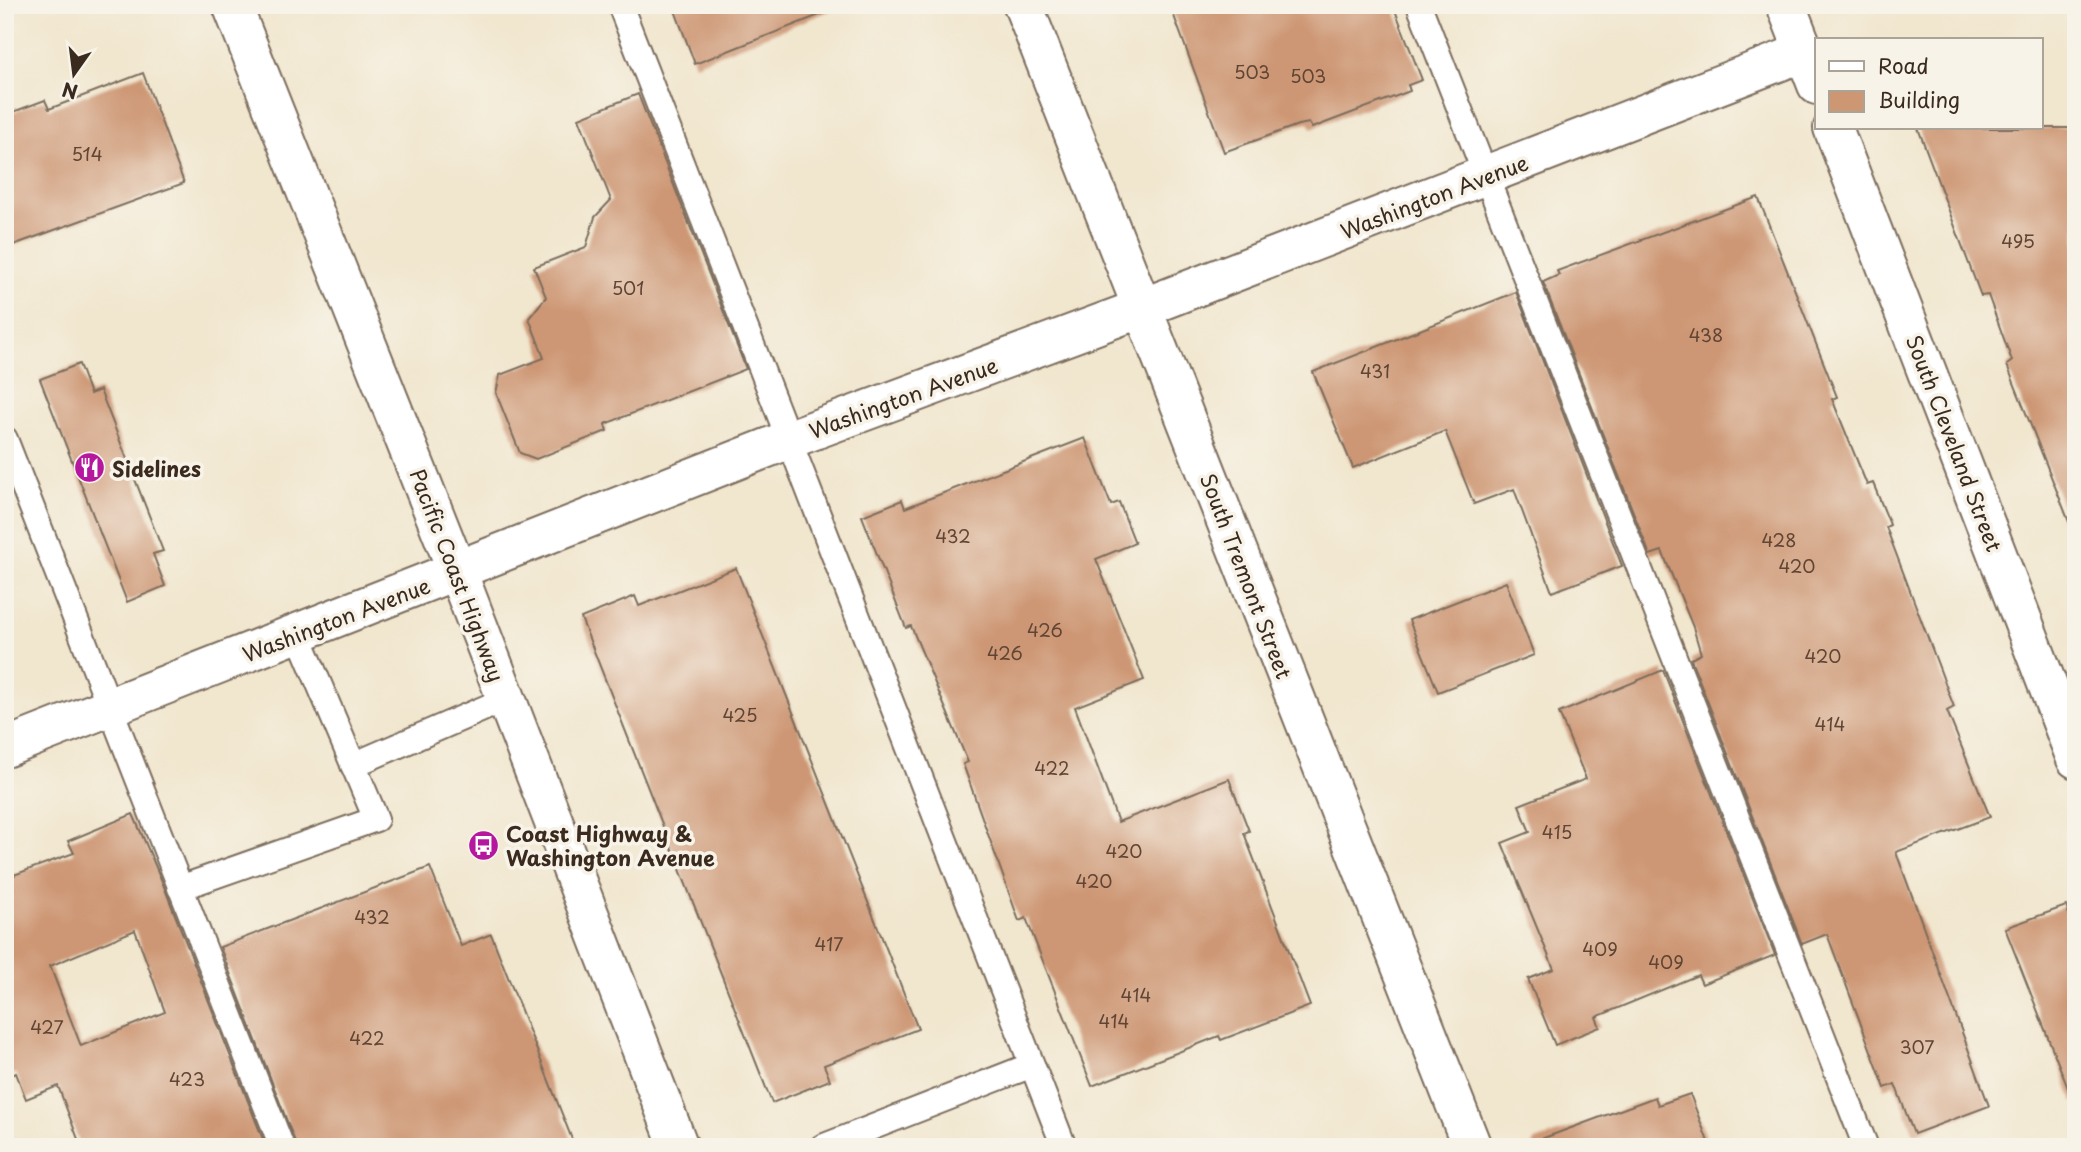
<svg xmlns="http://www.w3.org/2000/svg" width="2081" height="1152" viewBox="0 0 2081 1152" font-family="'Playpen Sans',sans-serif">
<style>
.building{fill:#cd9774;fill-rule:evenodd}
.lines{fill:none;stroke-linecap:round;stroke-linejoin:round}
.service-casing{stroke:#7b6c5c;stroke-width:28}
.minor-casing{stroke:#7b6c5c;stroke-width:42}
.tertiary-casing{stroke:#7b6c5c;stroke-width:42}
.primary-casing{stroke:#7b6c5c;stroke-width:42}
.service{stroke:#fff;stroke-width:24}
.minor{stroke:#fff;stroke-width:38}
.tertiary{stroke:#fff;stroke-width:38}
.primary{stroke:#fff;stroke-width:38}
.labels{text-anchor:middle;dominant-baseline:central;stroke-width:7;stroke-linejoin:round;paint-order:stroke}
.number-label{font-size:18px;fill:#604534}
.street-label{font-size:21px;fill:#3b2a1e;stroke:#f7f3e8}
.poi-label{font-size:21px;font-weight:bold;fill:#3b2a1e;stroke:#f7f3e8;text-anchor:start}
</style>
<rect width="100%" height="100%" fill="#f7f3e8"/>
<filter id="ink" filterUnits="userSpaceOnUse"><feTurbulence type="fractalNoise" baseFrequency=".0143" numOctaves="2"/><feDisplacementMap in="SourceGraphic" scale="14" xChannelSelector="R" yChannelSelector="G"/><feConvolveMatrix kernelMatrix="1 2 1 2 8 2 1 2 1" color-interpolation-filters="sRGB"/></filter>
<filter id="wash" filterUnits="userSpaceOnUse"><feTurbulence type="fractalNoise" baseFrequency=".00686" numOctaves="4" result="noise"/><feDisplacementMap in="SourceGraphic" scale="28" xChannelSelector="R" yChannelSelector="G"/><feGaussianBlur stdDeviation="1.57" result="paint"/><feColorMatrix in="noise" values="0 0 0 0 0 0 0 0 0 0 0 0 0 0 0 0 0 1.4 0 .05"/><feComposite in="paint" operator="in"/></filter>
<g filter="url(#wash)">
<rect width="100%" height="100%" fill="#f1e6ce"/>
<g id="blocks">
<!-- building -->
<g class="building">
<path d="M 673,5 L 837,5 L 837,8 L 695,64 Z"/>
<path d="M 1170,5 L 1393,5 L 1422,80 L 1408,85 L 1410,91 L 1312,128 L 1309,123 L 1298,125 L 1224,152 Z"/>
<path d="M 143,73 L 184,183 L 5,248 L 5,115 L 45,100 L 49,109 Z"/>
<path d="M 638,94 L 746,369 L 605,424 L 607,431 L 536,459 L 520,453 L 496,393 L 500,375 L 544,358 L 529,318 L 546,297 L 534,267 L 586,247 L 595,217 L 611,200 L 579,118 Z"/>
<path d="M 1918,128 L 2076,128 L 2076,531 L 2073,532 L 2007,365 L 2012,361 L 1988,295 L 1981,296 Z"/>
<path d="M 1758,197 L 1837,397 L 1832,399 L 1867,485 L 1873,483 L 1889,522 L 1890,525 L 1886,527 L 1954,707 L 1947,711 L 1990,817 L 1896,852 L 1989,1106 L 1914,1134 L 1895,1084 L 1885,1088 L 1827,934 L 1802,944 L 1691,659 L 1701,654 L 1693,627 L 1662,551 L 1650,555 L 1543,282 L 1559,275 L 1557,271 Z"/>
<path d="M 1516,292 L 1622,566 L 1552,592 L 1514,489 L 1474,504 L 1445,431 L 1353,468 L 1313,372 Z"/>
<path d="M 79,364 L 90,394 L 100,390 L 163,551 L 153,554 L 165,586 L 127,602 L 40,379 Z"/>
<path d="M 1085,438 L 1111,505 L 1119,502 L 1135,543 L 1096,559 L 1144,680 L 1075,707 L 1118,822 L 1229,779 L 1249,831 L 1244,833 L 1310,1006 L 1221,1040 L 1219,1036 L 1092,1086 L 1026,918 L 1019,921 L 963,764 L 968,762 L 911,626 L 906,628 L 862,516 L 902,500 L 905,508 Z"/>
<path d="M 736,568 L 918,1029 L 824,1065 L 830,1080 L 772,1103 L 581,618 L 635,596 L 639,606 Z"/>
<path d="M 1506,582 L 1534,655 L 1438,692 L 1409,620 Z"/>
<path d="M 1663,670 L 1775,955 L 1702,984 L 1698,975 L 1596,1017 L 1600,1027 L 1555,1045 L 1528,979 L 1554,969 L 1502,843 L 1530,832 L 1519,805 L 1586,779 L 1559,713 Z"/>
<path d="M 133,814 L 161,879 L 266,1147 L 81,1147 L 58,1086 L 26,1099 L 16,1073 L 5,1078 L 5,860 L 8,860 L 14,875 L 74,853 L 68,841 ZM 135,930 L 165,1012 L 81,1046 L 50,966 Z"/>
<path d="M 430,867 L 461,946 L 491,934 L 575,1147 L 297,1147 L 220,947 Z"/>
<path d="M 2066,906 L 2076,933 L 2076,1101 L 2073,1101 L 2005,928 Z"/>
<path d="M 1690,1094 L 1710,1147 L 1534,1147 L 1533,1142 L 1655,1097 L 1658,1105 Z"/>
</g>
</g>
</g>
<g filter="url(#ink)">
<use href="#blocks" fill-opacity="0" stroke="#7b6c5c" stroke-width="2"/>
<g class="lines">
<defs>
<g id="service">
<path d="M 620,5 L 1064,1147"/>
<path d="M 1419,5 L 1866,1147"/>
<path d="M 5,439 L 282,1147"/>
<path d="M 353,765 L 506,699"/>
<path d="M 180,888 L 376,819 L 298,634"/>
<path d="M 822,1147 L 1032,1065"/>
</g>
<g id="minor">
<path d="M 1786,5 L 1817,85"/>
<path d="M 1833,128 L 2076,759"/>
<path d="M 5,748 L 790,439 L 1142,308 L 1804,52"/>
</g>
<path id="tertiary" d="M 1023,5 L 1472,1147"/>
<path id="primary" d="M 232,5 L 457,571 L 679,1147"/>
</defs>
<!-- service casing -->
<use href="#service" class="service-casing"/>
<!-- minor casing -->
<use href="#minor" class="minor-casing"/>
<!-- tertiary casing -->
<use href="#tertiary" class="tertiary-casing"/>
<!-- primary casing -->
<use href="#primary" class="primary-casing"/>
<!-- service -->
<use href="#service" class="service"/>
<!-- minor -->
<use href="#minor" class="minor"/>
<!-- tertiary -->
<use href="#tertiary" class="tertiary"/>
<!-- primary -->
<use href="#primary" class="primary"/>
</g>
</g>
<!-- icons -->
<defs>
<symbol id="restaurant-disc" viewBox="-11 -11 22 22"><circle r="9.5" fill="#b5179e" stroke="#f7f3e8"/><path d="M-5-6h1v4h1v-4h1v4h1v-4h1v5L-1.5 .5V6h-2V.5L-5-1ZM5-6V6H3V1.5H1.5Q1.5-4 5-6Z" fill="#fff"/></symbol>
<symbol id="bus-disc" viewBox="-11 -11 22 22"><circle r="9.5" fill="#b5179e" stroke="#f7f3e8"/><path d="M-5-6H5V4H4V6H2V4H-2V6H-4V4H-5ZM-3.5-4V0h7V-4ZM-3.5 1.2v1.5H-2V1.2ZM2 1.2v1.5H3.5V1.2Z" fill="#fff"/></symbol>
</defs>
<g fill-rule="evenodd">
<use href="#restaurant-disc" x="72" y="450" width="35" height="35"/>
<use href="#bus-disc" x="466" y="828" width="35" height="35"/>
</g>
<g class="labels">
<!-- number labels -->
<g class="number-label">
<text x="1252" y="71">503</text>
<text x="1308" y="75">503</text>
<text x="87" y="153">514</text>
<text x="2018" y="240">495</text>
<text x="628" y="287">501</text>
<text x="1706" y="334">438</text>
<text x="1375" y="370">431</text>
<text x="953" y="535">432</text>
<text x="1779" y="539">428</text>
<text x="1797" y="565">420</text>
<text x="1045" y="629">426</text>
<text x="1005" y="652">426</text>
<text x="1823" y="655">420</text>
<text x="740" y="714">425</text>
<text x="1830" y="723">414</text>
<text x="1052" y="767">422</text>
<text x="1557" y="831">415</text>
<text x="1124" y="850">420</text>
<text x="1094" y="880">420</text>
<text x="372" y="916">432</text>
<text x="829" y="943">417</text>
<text x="1600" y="948">409</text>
<text x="1666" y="961">409</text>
<text x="1136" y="994">414</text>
<text x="1114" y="1020">414</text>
<text x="47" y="1026">427</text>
<text x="367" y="1037">422</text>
<text x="1917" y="1046">307</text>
<text x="187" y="1078">423</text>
</g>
<!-- street labels -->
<g class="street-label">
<text transform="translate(1434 196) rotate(-21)">Washington Avenue</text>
<text transform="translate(903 397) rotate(-20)">Washington Avenue</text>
<text transform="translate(1955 443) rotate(69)">South Cleveland Street</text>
<text transform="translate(458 575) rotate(69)">Pacific Coast Highway</text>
<text transform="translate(1247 576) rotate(69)">South Tremont Street</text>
<text transform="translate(336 619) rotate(-21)">Washington Avenue</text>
</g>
<!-- poi labels -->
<g class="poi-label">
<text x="112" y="468">Sidelines</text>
<text x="506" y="833">Coast Highway &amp;<tspan x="506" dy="24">Washington Avenue</tspan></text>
</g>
</g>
<!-- margin -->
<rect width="2081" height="1152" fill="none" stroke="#f7f3e8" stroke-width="28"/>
<!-- legend -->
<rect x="1815" y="38" width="228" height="91" fill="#f7f3e8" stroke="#aca397" stroke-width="2"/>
<rect x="1829" y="61" width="35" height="10" fill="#ffffff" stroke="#aca397" stroke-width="2"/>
<text x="1878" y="74" font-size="21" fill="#3b2a1e">Road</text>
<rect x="1829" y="91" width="35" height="21" fill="#cd9774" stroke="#aca397" stroke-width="2"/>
<text x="1878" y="108" font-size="21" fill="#3b2a1e">Building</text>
<!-- north arrow -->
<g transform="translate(74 74) rotate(194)" stroke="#f7f3e8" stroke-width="5" paint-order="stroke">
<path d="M0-5L12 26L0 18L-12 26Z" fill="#3b2a1e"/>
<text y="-10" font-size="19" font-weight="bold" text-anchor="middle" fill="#3b2a1e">N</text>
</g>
</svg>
